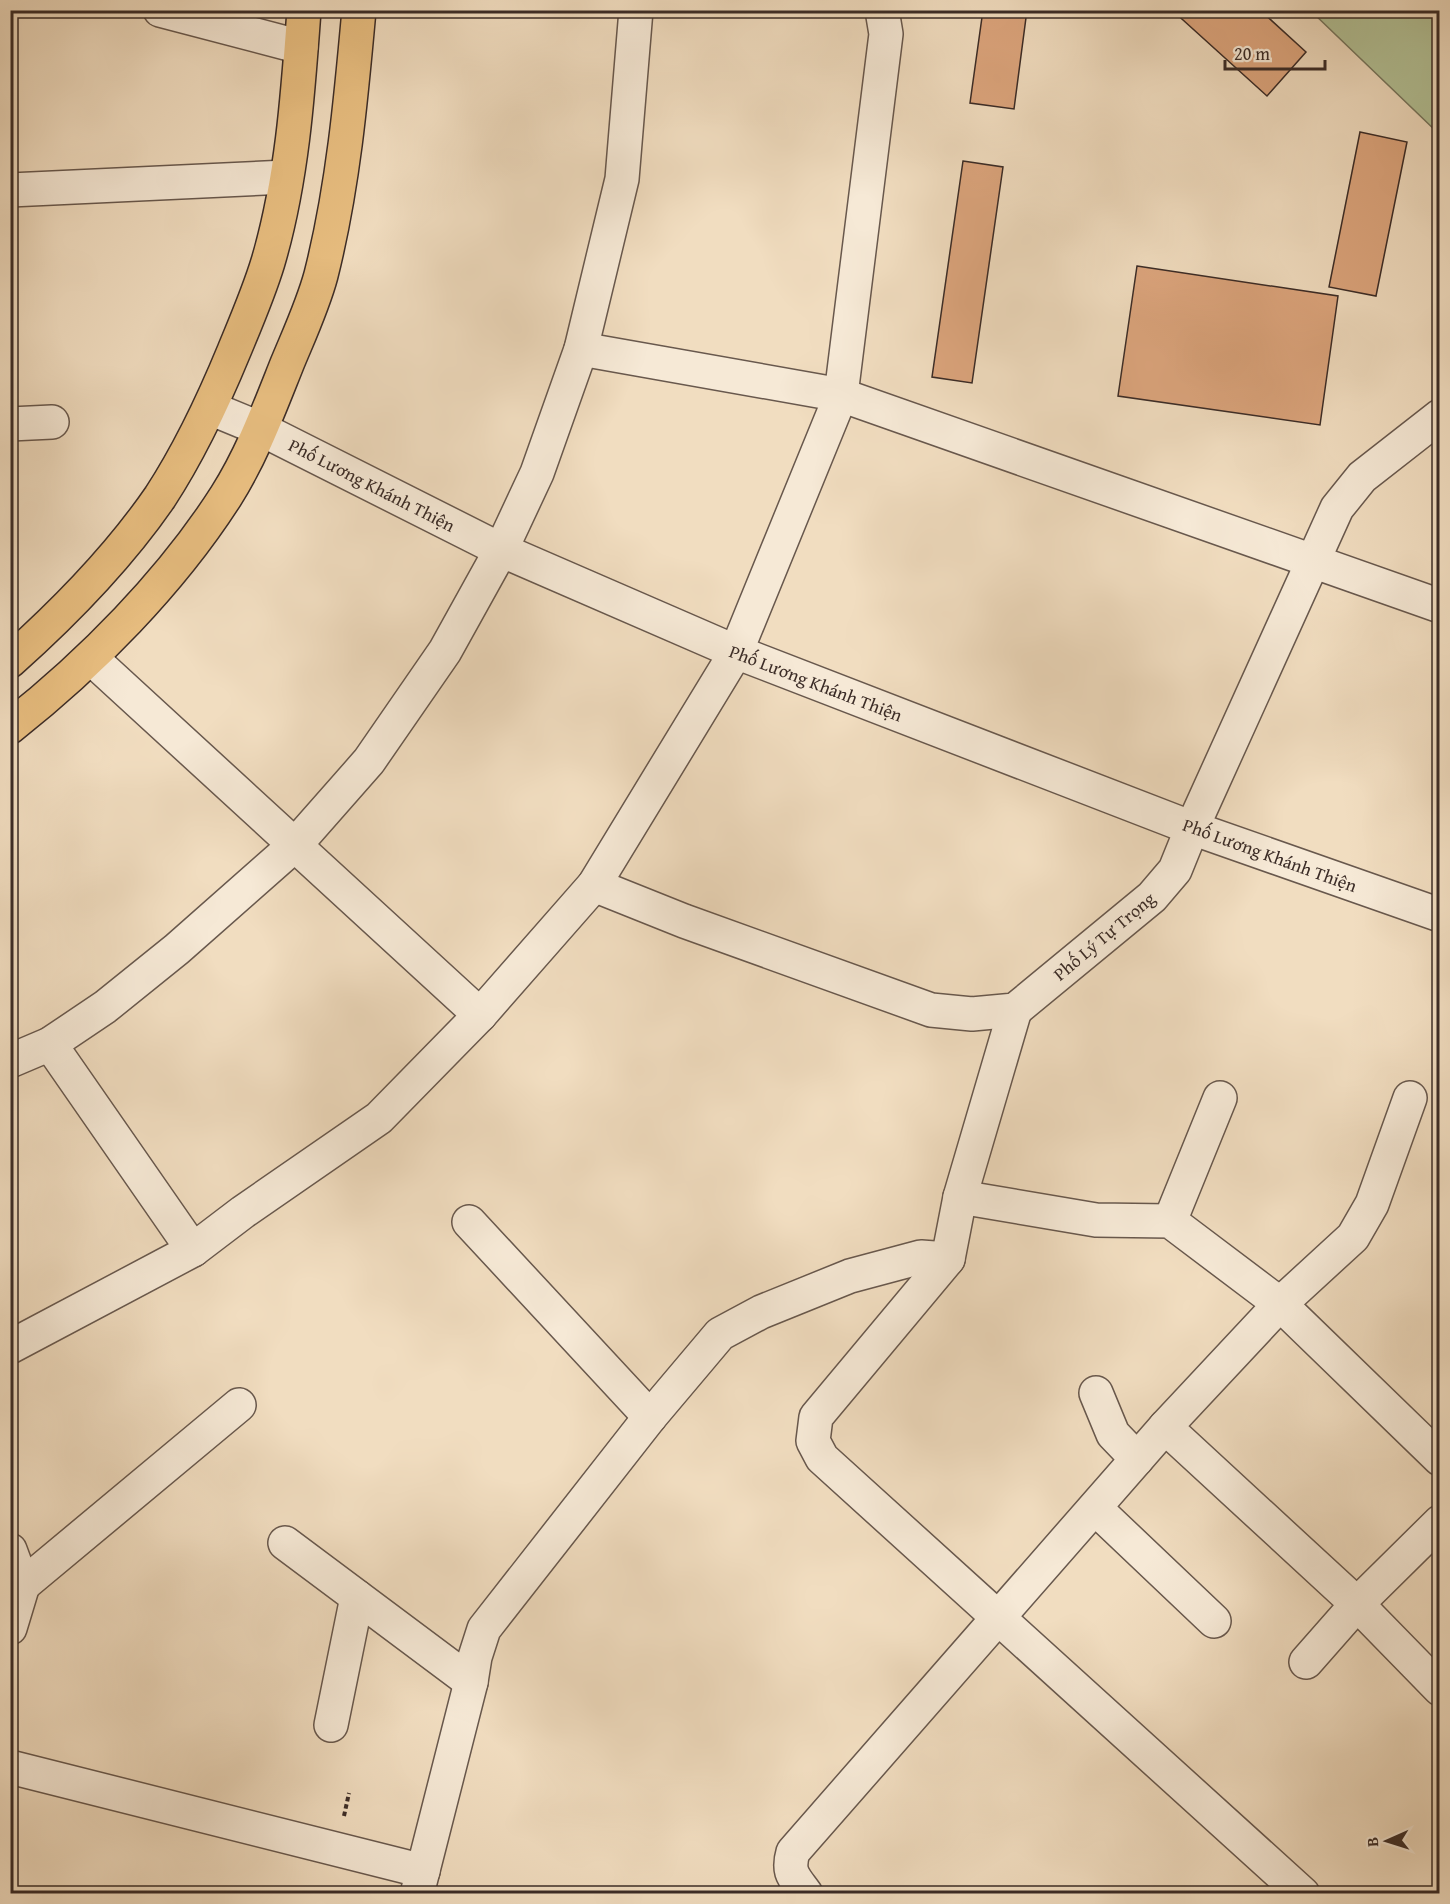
<svg xmlns="http://www.w3.org/2000/svg" width="1450" height="1904" viewBox="0 0 1450 1904" font-family="'Gentium Book Plus',serif">
<style>
.green{fill:#b3c297;stroke:#77775f;stroke-width:1.5}
.building{fill:#dca57d;stroke:#3b2c27;stroke-width:1.5}
.lines{fill:none;stroke-linecap:round;stroke-linejoin:round}
.minor-casing{stroke:#68584d;stroke-width:36}
.major-casing{stroke:#3b2c27;stroke-width:36}
.path{stroke:#3b2c27;stroke-width:4;stroke-dasharray:4.5 3;stroke-linecap:butt}
.minor{stroke:#f6e9d6;stroke-width:33}
.major{stroke:#e8be80;stroke-width:33}
.labels{text-anchor:middle;dominant-baseline:central;stroke-width:4.5;stroke-linejoin:round;paint-order:stroke}
.street-label{font-size:18px;fill:#3b2c27;stroke:#f6e9d6}
</style>
<rect width="100%" height="100%" fill="#f1ddc0"/>
<filter id="stains"><feTurbulence type="fractalNoise" baseFrequency=".00333" numOctaves="4"/><feColorMatrix values="0 0 0 0 .2 0 0 0 0 .09 0 0 0 0 .02 0 0 0 .5 -.17"/></filter>
<radialGradient id="worn" r=".72"><stop offset=".6" stop-color="#630" stop-opacity="0"/><stop offset="1" stop-color="#630" stop-opacity=".3"/></radialGradient>
<!-- green -->
<path class="green" d="M 1311,11 L 1439,11 L 1439,131 L 1438,133 Z"/>
<!-- building -->
<g class="building">
<path d="M 983,10 L 1027,10 L 1014,109 L 970,103 Z"/>
<path d="M 1172,10 L 1260,10 L 1306,52 L 1267,96 Z"/>
<path d="M 1360,132 L 1407,142 L 1376,296 L 1329,287 Z"/>
<path d="M 963,161 L 1003,167 L 972,383 L 932,377 Z"/>
<path d="M 1137,266 L 1338,296 L 1320,425 L 1118,396 Z"/>
</g>
<g class="lines">
<defs>
<g id="minor">
<path d="M 160,10 L 301,47"/>
<path d="M 10,190 L 286,177"/>
<path d="M 581,349 L 841,395 L 1440,606"/>
<path d="M 210,408 L 261,429 L 501,550 L 736,652 L 1192,828 L 1440,915"/>
<path d="M 10,424 L 52,422"/>
<path d="M 91,658 L 480,1015"/>
<path d="M 594,885 L 684,921 L 931,1010 L 972,1014 L 1015,1010 L 1152,897 L 1175,870 L 1192,828 L 1337,508 L 1362,477 L 1440,416"/>
<path d="M 1015,1010 L 960,1197 L 948,1259 L 816,1417 L 813,1441 L 822,1458 L 1303,1894"/>
<path d="M 50,1044 L 193,1250"/>
<path d="M 10,1061 L 50,1044 L 105,1007 L 177,949 L 296,844 L 369,761 L 445,651 L 501,550 L 537,473 L 581,349 L 622,179 L 636,10"/>
<path d="M 1410,1098 L 1372,1204 L 1353,1237 L 1280,1304 L 1165,1427 L 1357,1604 L 1440,1689"/>
<path d="M 960,1197 L 1096,1220 L 1170,1221 L 1280,1304 L 1440,1459"/>
<path d="M 1170,1221 L 1220,1098"/>
<path d="M 469,1222 L 650,1417"/>
<path d="M 10,1347 L 193,1250 L 243,1212 L 379,1118 L 480,1015 L 594,885 L 736,652 L 841,395 L 886,34 L 882,10"/>
<path d="M 1096,1393 L 1113,1434 L 1137,1459"/>
<path d="M 1095,1508 L 1214,1621"/>
<path d="M 285,1543 L 471,1682"/>
<path d="M 10,1550 L 23,1585 L 10,1628"/>
<path d="M 23,1585 L 239,1405"/>
<path d="M 1306,1662 L 1357,1604 L 1440,1522"/>
<path d="M 331,1725 L 357,1597"/>
<path d="M 10,1767 L 423,1871"/>
<path d="M 417,1894 L 471,1682 L 475,1657 L 484,1629 L 650,1417 L 720,1334 L 761,1312 L 850,1276 L 921,1257 L 948,1259"/>
<path d="M 806,1894 C 794,1877 787,1873 793,1852 L 1165,1427"/>
</g>
<g id="major">
<path d="M 10,661 C 65,612 118,558 160,497 C 190,451 213,402 234,351 C 246,322 259,292 268,262 C 292,181 298,94 304,10"/>
<path d="M 10,727 C 90,664 171,582 226,496 C 252,455 269,409 287,364 C 299,335 313,305 321,275 C 343,188 351,99 359,10"/>
</g>
</defs>
<!-- minor casing -->
<use href="#minor" class="minor-casing"/>
<!-- major casing -->
<use href="#major" class="major-casing"/>
<!-- path -->
<path class="path" d="M 344,1816 L 349,1793"/>
<!-- minor -->
<use href="#minor" class="minor"/>
<!-- major -->
<use href="#major" class="major"/>
</g>
<g class="labels">
<!-- street labels -->
<g class="street-label">
<text transform="translate(372 485) rotate(27)">Phố Lương Khánh Thiện</text>
<text transform="translate(816 683) rotate(21)">Phố Lương Khánh Thiện</text>
<text transform="translate(1270 855) rotate(20)">Phố Lương Khánh Thiện</text>
<text transform="translate(1104 936) rotate(-40)">Phố Lý Tự Trọng</text>
</g>
</g>
<!-- margin -->
<rect width="1450" height="1904" fill="none" stroke="#f1ddc0" stroke-width="36"/>
<rect x="12" y="12" width="1426" height="1880" fill="none" stroke="#3b2c27" stroke-width="3"/>
<rect x="18" y="18" width="1414" height="1868" fill="none" stroke="#3b2c27" stroke-width="1.5"/>
<!-- north arrow -->
<g transform="translate(1387 1841) rotate(267)" stroke="#f6e9d6" stroke-width="4.5" paint-order="stroke">
<path d="M0-4.5L10 22L0 15L-10 22Z" fill="#3b2c27"/>
<text y="-9" font-size="16" font-weight="bold" text-anchor="middle" fill="#3b2c27">B</text>
</g>
<!-- scale -->
<path d="M1225 60v9h100v-9" fill="none" stroke="#3b2c27" stroke-width="3"/>
<text x="1234" y="60" font-size="18" fill="#3b2c27" stroke="#f6e9d6" stroke-width="4.5" paint-order="stroke">20 m</text>
<rect width="100%" height="100%" filter="url(#stains)"/>
<rect width="100%" height="100%" fill="url(#worn)"/>
</svg>
